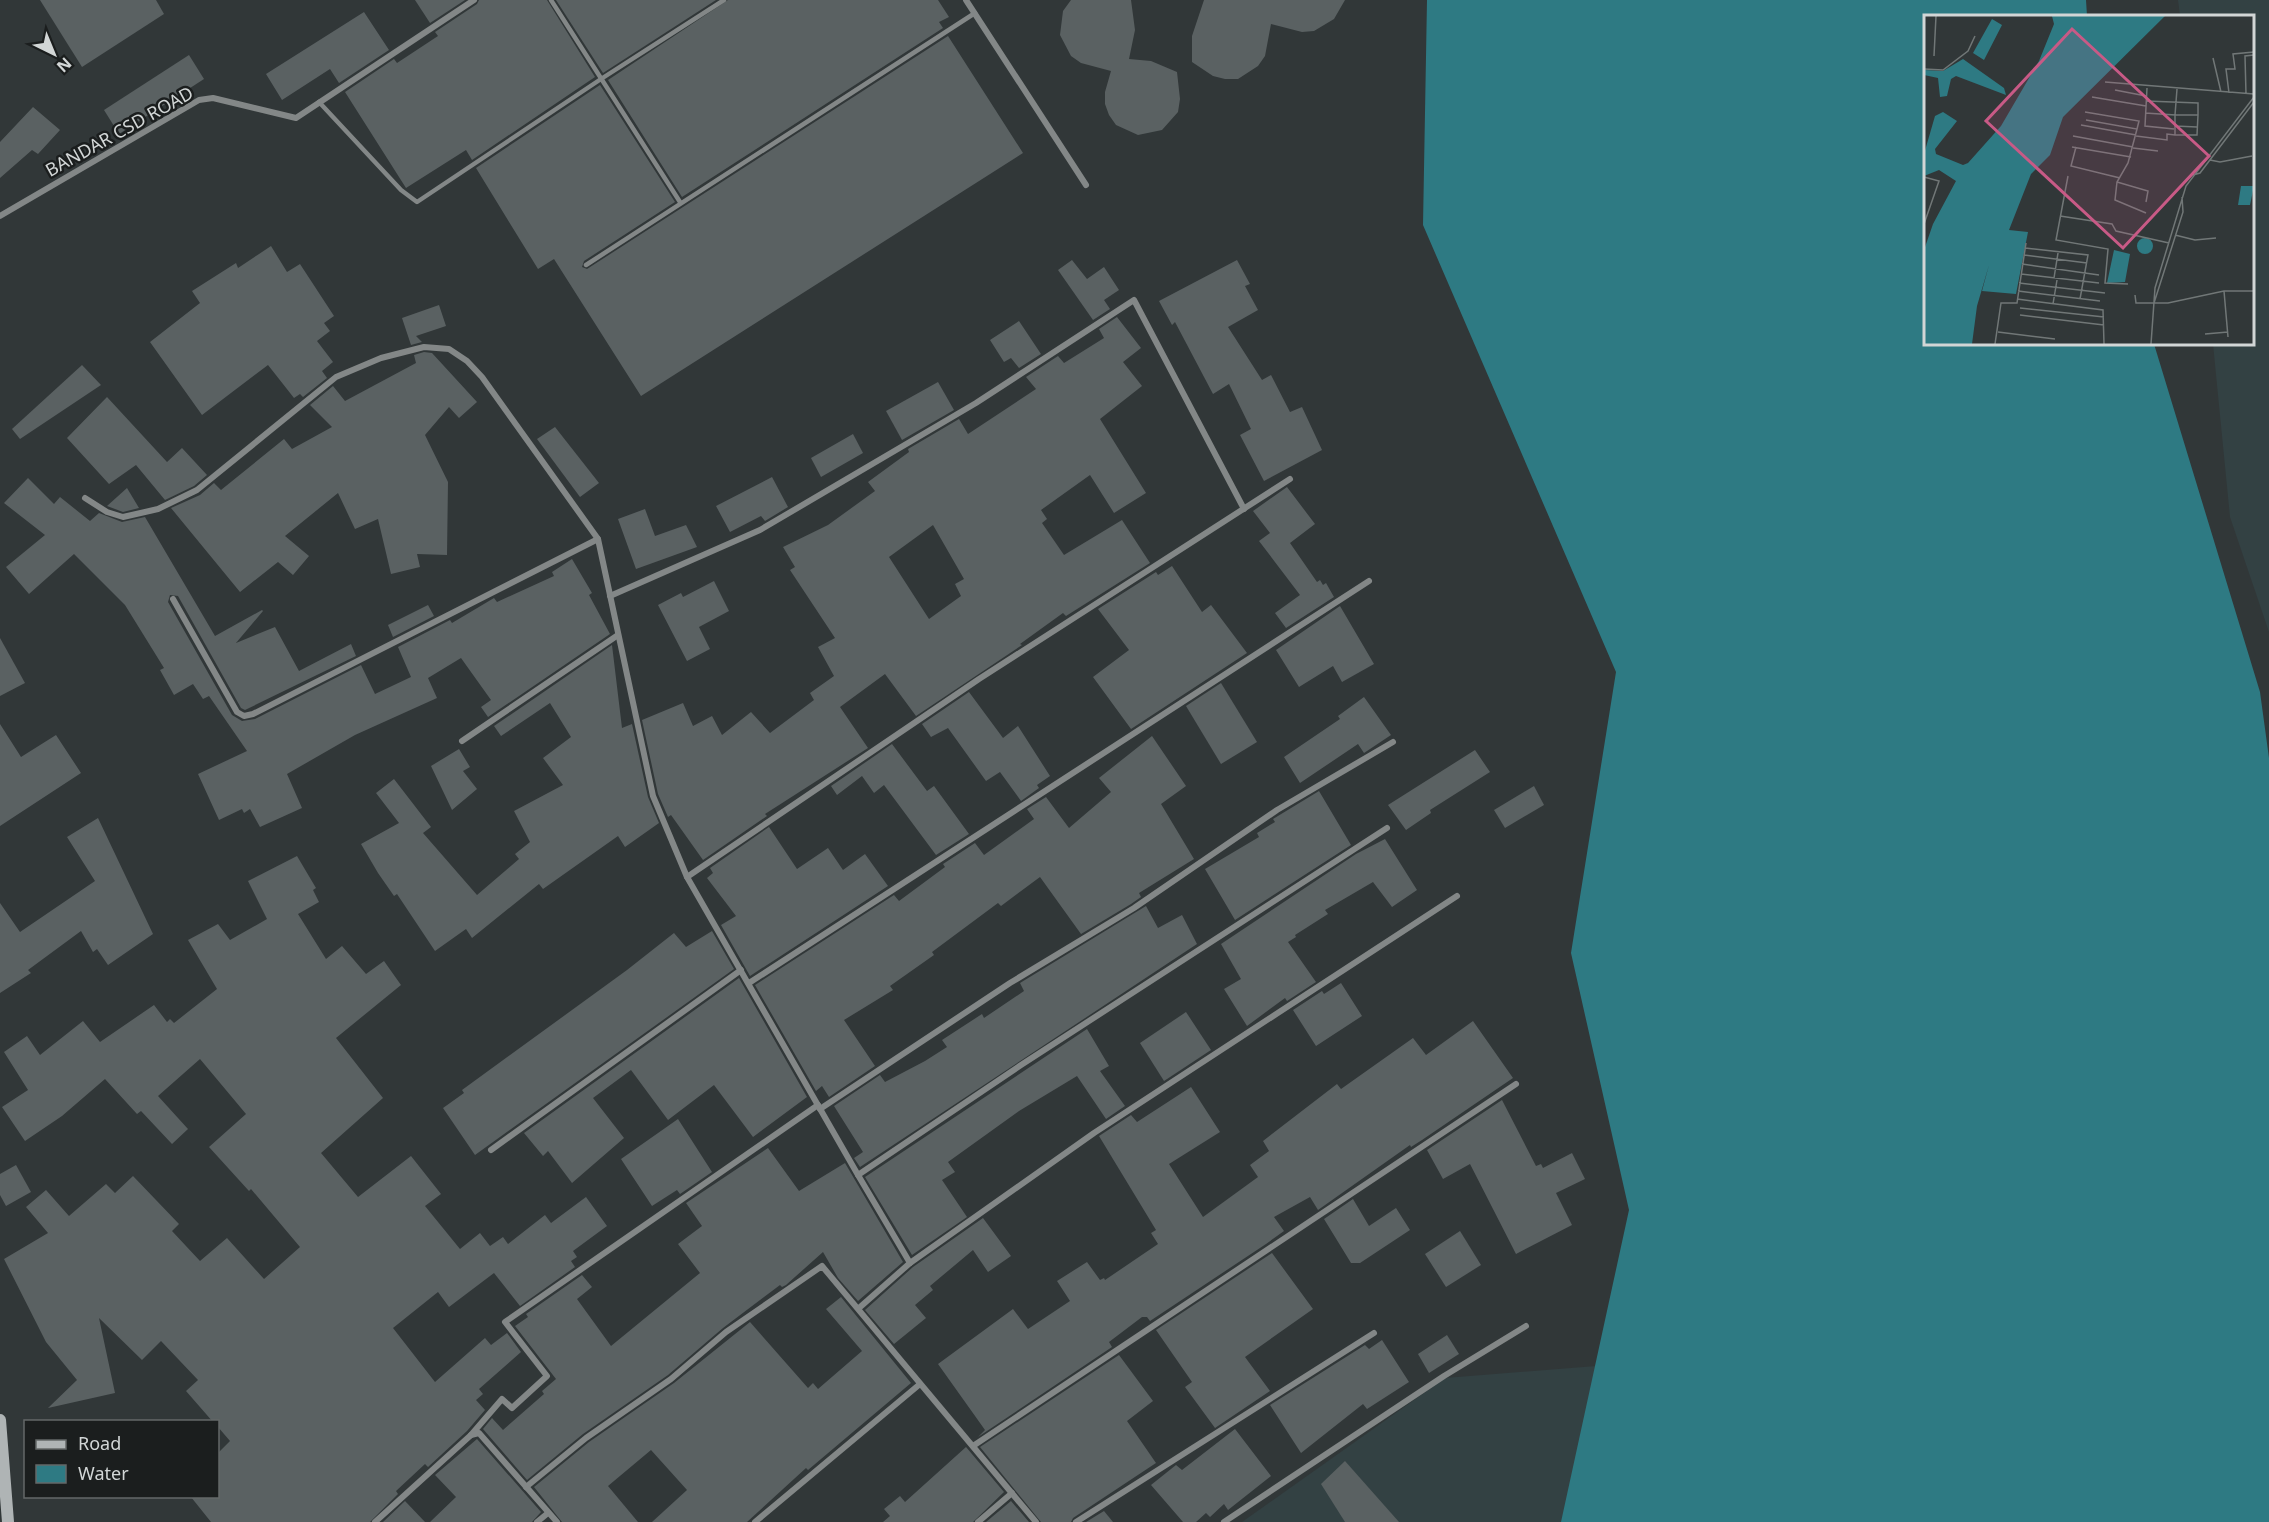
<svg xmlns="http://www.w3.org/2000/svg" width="2269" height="1522" viewBox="0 0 2269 1522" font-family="'Noto Sans',sans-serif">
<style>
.built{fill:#334143}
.water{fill:#2e7a83}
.building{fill:#5a6162;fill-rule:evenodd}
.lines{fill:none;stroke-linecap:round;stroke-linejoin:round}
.service{stroke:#838787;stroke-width:4.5}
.minor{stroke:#838787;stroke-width:6}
.secondary{stroke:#afb4b5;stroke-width:12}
.labels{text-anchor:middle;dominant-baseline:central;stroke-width:5;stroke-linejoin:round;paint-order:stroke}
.street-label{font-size:18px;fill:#d2d6d6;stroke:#1b1e1e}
.inset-road{fill:none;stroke:#717777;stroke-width:1.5}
.view{fill:#c85a86;fill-opacity:0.15;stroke:#c85a86;stroke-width:3}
.inset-edge{fill:none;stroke:#d2d6d6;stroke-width:3}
</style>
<rect width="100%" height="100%" fill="#313738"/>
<!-- built -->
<g class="built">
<path d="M 2178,0 L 2269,0 L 2269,632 L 2230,517 L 2213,344 L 2252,344 L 2252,16 L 2180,16 Z"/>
<path d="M 1596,1366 L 1564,1522 L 1242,1522 L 1445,1378 Z"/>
</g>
<!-- water -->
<path class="water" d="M 1427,0 L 2086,0 L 2087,16 L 1926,16 L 1926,344 L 2154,344 L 2260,692 L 2269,758 L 2269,1522 L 1561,1522 L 1629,1210 L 1571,953 L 1616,672 L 1423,225 Z"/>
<!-- building -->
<g class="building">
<path d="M 40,0 L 156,0 L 164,14 L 82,67 Z"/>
<path d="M 415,0 L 465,0 L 430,23 Z"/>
<path d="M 479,0 L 547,0 L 595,77 L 472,160 L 466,150 L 406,188 L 345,92 L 394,59 L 397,63 L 438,36 L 435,32 L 477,4 Z"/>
<path d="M 556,0 L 716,0 L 603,73 Z"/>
<path d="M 728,0 L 938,0 L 949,17 L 939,22 L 943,28 L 682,197 L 608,80 Z"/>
<path d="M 1071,0 L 1131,0 L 1135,30 L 1129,59 L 1151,61 L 1177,72 L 1180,99 L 1178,112 L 1162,130 L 1138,135 L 1116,125 L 1109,115 L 1105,104 L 1105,92 L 1111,71 L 1081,63 L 1071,56 L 1060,35 L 1063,11 Z"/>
<path d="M 1204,0 L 1345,0 L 1334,19 L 1314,31 L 1302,32 L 1271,24 L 1265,56 L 1258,66 L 1238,79 L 1225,79 L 1213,76 L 1192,62 L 1192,36 Z"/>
<path d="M 364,12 L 389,50 L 339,83 L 330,69 L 282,100 L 266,74 Z"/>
<path d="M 948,36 L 1023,153 L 641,396 L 554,259 L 538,269 L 476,168 L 600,85 L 675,202 L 584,261 L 582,267 L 587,269 Z"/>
<path d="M 189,55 L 204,79 L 119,134 L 104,110 Z"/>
<path d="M 33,107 L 60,130 L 38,154 L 32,150 L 0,178 L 0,142 Z"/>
<path d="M 271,246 L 287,272 L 300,264 L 334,316 L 324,323 L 330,331 L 317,341 L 333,362 L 322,371 L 327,378 L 303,397 L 300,394 L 294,398 L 268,365 L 202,415 L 150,342 L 200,303 L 192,291 L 236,263 L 238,268 Z"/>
<path d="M 1072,260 L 1087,279 L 1104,267 L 1119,290 L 1104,300 L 1110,309 L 1093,320 L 1058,270 Z"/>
<path d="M 1237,260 L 1250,284 L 1245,286 L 1258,310 L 1228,327 L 1262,380 L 1271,375 L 1290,412 L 1302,407 L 1322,450 L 1264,481 L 1240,435 L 1251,429 L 1229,384 L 1213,394 L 1175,322 L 1172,325 L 1159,301 Z"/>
<path d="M 439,305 L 446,326 L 416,336 L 422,342 L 411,345 L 402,318 Z"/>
<path d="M 1117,317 L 1141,348 L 1123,362 L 1142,386 L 1100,419 L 1146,493 L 1114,513 L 1090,475 L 1041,510 L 1047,519 L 1042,523 L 1064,555 L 1122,520 L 1150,563 L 1066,616 L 1063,613 L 1020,644 L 1022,645 L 916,716 L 885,674 L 840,707 L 868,748 L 765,814 L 767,816 L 703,860 L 671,815 L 668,817 L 658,794 L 642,720 L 683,703 L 693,726 L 712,716 L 722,735 L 751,712 L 770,733 L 814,700 L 810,693 L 834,676 L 818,647 L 835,638 L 790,570 L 795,567 L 783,547 L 828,525 L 875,491 L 868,482 L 909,452 L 908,449 L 959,419 L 968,434 L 1036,389 L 1026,377 L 1058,356 L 1064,363 L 1104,338 L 1099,329 ZM 933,525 L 964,579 L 955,584 L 961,596 L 929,619 L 889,557 Z"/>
<path d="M 1019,321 L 1041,354 L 1019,368 L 1011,358 L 1004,362 L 990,340 Z"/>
<path d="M 424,352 L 432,353 L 477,402 L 459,418 L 449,407 L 425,435 L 448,482 L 447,555 L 417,554 L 420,567 L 391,574 L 378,519 L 355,529 L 338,493 L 285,536 L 309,556 L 293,575 L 278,562 L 240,592 L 171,508 L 200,495 L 214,483 L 221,490 L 284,439 L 292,449 L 332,427 L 310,405 L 333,386 L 345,401 L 416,363 L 414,355 Z"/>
<path d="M 82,365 L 101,385 L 20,439 L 12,429 Z"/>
<path d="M 938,382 L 954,410 L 902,440 L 886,411 Z"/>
<path d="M 107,397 L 167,462 L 182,448 L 207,475 L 194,486 L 165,500 L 136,465 L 109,484 L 67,438 Z"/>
<path d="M 555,427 L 599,483 L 580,497 L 537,439 Z"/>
<path d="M 853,434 L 863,453 L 821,477 L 811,458 Z"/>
<path d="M 772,477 L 788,507 L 765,521 L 761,516 L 730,532 L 716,506 Z"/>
<path d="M 28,478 L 54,504 L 60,497 L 90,521 L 99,513 L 122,522 L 145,517 L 215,636 L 262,610 L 263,611 L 236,643 L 275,627 L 299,671 L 351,644 L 356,656 L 245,710 L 241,708 L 178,596 L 170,595 L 168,602 L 232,715 L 242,721 L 255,719 L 361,665 L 375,694 L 411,677 L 398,647 L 450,620 L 452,623 L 494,598 L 497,602 L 554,576 L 552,572 L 572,559 L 592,593 L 589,595 L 610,634 L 488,717 L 481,707 L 491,700 L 461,658 L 428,678 L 437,698 L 355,735 L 287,774 L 302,808 L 260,827 L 250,809 L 244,813 L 242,809 L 219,820 L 198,774 L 247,751 L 209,696 L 203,699 L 193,684 L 174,695 L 160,670 L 164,668 L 125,605 L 74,554 L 29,594 L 6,567 L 45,535 L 4,503 Z"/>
<path d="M 1287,487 L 1315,524 L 1290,543 L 1317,582 L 1320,580 L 1323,585 L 1326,583 L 1334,597 L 1286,628 L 1275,613 L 1300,595 L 1259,541 L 1270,533 L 1253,511 Z"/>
<path d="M 127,488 L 139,508 L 123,512 L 107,506 Z"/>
<path d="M 645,509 L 655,536 L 686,525 L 697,547 L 636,569 L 618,519 Z"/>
<path d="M 1172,566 L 1202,612 L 1211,605 L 1247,653 L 1131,729 L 1093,677 L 1129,650 L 1098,609 L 1156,572 L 1158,575 Z"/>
<path d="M 714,581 L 729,611 L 699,627 L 710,649 L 687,661 L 658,605 L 681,593 L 683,597 Z"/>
<path d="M 428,605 L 434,616 L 393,637 L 388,625 Z"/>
<path d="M 1340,606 L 1374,664 L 1342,682 L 1333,666 L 1299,687 L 1276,650 Z"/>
<path d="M 0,638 L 25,683 L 0,696 Z"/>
<path d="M 612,645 L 622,728 L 632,724 L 648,797 L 659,823 L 625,847 L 618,836 L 543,889 L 539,884 L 472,938 L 466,929 L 435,951 L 397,894 L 394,896 L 378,873 L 361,844 L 399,823 L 376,793 L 394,779 L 431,827 L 423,833 L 477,895 L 519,859 L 515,854 L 530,842 L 514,811 L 563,785 L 543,758 L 571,737 L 550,703 L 501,736 L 494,726 Z"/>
<path d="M 1221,683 L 1257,742 L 1221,764 L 1186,706 Z"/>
<path d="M 969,692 L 1003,738 L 1018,726 L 1050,776 L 1037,785 L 1039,788 L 1021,801 L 1000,772 L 986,781 L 948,728 L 931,737 L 922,724 Z"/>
<path d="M 1364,697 L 1391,735 L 1364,753 L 1358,744 L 1300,783 L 1284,757 L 1340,719 L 1338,716 Z"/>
<path d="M 0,724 L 21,757 L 56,735 L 81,773 L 0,826 Z"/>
<path d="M 1152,736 L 1186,786 L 1161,804 L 1194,859 L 1139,893 L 1141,897 L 1131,904 L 1081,934 L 1040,877 L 1001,906 L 998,903 L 932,952 L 934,955 L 890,986 L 893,990 L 844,1020 L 875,1066 L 829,1097 L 822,1086 L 816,1091 L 755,985 L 894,895 L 899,901 L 945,867 L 943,864 L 975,843 L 984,855 L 1034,819 L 1027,809 L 1046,797 L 1069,828 L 1111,792 L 1099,778 Z"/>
<path d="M 892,744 L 927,791 L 934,786 L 969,834 L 936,855 L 884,785 L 874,793 L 862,776 L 837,795 L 831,786 Z"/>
<path d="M 459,749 L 470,767 L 463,771 L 477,789 L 452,810 L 431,766 Z"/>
<path d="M 1475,750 L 1490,772 L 1430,810 L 1431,813 L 1406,830 L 1388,805 Z"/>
<path d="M 1534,786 L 1544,805 L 1505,828 L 1494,810 Z"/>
<path d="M 1319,791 L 1351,845 L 1235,920 L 1205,869 L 1259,837 L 1257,833 L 1275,822 L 1273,819 Z"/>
<path d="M 98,818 L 153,934 L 108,965 L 97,949 L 93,952 L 81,931 L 28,970 L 31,973 L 0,993 L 0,903 L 20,932 L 95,881 L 67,837 Z"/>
<path d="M 769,827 L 797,869 L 828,848 L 843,870 L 865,854 L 888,886 L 750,976 L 721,925 L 736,916 L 707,878 L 713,873 L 710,868 Z"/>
<path d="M 1385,839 L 1417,890 L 1392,907 L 1373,882 L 1325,910 L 1328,914 L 1295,935 L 1296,937 L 1288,942 L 1316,982 L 1287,1001 L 1285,998 L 1247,1026 L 1224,989 L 1241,979 L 1221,944 L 1356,854 Z"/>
<path d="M 297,856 L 316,888 L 313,890 L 319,902 L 298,914 L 326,959 L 342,946 L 366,974 L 384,961 L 401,985 L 336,1038 L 383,1098 L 321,1153 L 358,1197 L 411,1156 L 441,1194 L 425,1206 L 460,1249 L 480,1233 L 490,1246 L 503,1237 L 508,1244 L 545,1215 L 551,1223 L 586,1197 L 607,1226 L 573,1251 L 577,1257 L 571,1261 L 575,1267 L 520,1306 L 494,1273 L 449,1307 L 438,1292 L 393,1328 L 435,1382 L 485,1338 L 491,1345 L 507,1333 L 521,1352 L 479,1389 L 483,1394 L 476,1400 L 485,1410 L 467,1431 L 428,1467 L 425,1464 L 396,1491 L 398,1494 L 370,1522 L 211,1522 L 191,1497 L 218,1497 L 218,1453 L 230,1441 L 218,1427 L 218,1422 L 213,1422 L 186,1391 L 198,1380 L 161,1341 L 142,1360 L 99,1318 L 115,1393 L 48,1408 L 77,1380 L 46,1342 L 4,1259 L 48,1233 L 26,1207 L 46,1190 L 69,1216 L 106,1184 L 115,1193 L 133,1176 L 179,1224 L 172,1231 L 200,1261 L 227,1238 L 264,1279 L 300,1247 L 251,1189 L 249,1191 L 209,1147 L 246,1114 L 200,1059 L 158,1096 L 188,1129 L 172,1144 L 141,1111 L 137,1114 L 105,1079 L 62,1116 L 25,1141 L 2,1107 L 28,1090 L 4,1052 L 27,1036 L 40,1055 L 83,1021 L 100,1042 L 154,1005 L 167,1022 L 170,1019 L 174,1023 L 217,989 L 188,940 L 218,924 L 230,940 L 267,919 L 248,881 Z"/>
<path d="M 1146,906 L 1158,928 L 1182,915 L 1197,944 L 860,1167 L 854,1158 L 863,1152 L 834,1106 L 880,1075 L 885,1082 L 925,1061 L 947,1047 L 942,1040 L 982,1014 L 984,1018 L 1024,991 L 1020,983 Z"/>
<path d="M 712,931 L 734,969 L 475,1155 L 443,1108 L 464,1093 L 462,1090 L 627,970 L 674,933 L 686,947 Z"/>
<path d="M 739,978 L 807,1097 L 753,1137 L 714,1085 L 668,1120 L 631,1070 L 593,1098 L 624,1138 L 572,1183 L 548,1151 L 543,1156 L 524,1133 Z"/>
<path d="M 1341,983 L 1362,1016 L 1316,1046 L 1293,1010 L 1322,991 L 1324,994 Z"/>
<path d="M 1186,1012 L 1211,1050 L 1164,1081 L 1140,1043 Z"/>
<path d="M 1473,1021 L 1513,1078 L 1422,1140 L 1411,1147 L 1410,1145 L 1318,1210 L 1310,1197 L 1274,1217 L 1284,1231 L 1266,1244 L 1150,1321 L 1147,1317 L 1142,1317 L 1109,1342 L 1112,1347 L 978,1437 L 985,1430 L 938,1364 L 1013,1309 L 1028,1329 L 1070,1301 L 1057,1281 L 1087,1262 L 1100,1280 L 1104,1278 L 1105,1280 L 1158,1244 L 1151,1233 L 1156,1230 L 1099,1136 L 1131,1115 L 1137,1122 L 1191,1087 L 1220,1132 L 1169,1164 L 1203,1217 L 1258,1177 L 1250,1165 L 1269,1151 L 1263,1141 L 1337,1084 L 1341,1089 L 1413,1038 L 1426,1055 Z"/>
<path d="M 1087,1029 L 1109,1066 L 1100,1071 L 1125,1106 L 1106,1119 L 1077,1076 L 1019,1111 L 948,1162 L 955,1172 L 942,1180 L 967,1217 L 912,1255 L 865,1177 Z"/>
<path d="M 1502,1100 L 1536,1166 L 1541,1164 L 1543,1168 L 1572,1153 L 1585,1179 L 1556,1193 L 1572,1225 L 1516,1254 L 1470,1164 L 1443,1179 L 1427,1150 Z"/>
<path d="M 678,1119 L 712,1172 L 680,1194 L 677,1190 L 652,1206 L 621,1159 Z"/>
<path d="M 768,1148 L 799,1191 L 845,1163 L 903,1262 L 858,1301 L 838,1278 L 823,1252 L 786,1285 L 782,1287 L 780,1285 L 723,1328 L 668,1375 L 583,1434 L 527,1480 L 483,1429 L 492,1418 L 503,1430 L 544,1394 L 542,1391 L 556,1379 L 515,1326 L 528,1317 L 526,1314 L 582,1275 L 592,1287 L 577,1299 L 611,1346 L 700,1273 L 678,1244 L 702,1226 L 686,1203 Z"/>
<path d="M 16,1165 L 31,1192 L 6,1206 L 0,1195 L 0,1174 Z"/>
<path d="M 1353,1199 L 1369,1226 L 1396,1208 L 1410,1230 L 1360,1263 L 1351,1263 L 1324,1219 Z"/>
<path d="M 983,1218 L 1011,1256 L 988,1272 L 973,1250 L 930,1286 L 933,1290 L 915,1305 L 926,1318 L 894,1344 L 865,1310 L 913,1267 Z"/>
<path d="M 1460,1231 L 1481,1265 L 1446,1287 L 1425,1254 Z"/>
<path d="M 1272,1253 L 1313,1309 L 1245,1357 L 1270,1391 L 1215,1428 L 1185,1387 L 1192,1382 L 1156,1330 Z"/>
<path d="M 841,1297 L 911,1383 L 808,1470 L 806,1468 L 747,1522 L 652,1522 L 687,1490 L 651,1450 L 608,1486 L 638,1522 L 562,1522 L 534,1487 L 589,1442 L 674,1383 L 750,1322 L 808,1388 L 813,1383 L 818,1389 L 862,1351 L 826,1309 Z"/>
<path d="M 1447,1335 L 1459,1354 L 1429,1373 L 1418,1354 Z"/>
<path d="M 1382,1340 L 1409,1382 L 1367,1409 L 1363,1404 L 1301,1453 L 1270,1405 L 1365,1345 L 1369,1349 Z"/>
<path d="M 1119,1355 L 1153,1401 L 1127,1421 L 1156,1463 L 1073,1518 L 1071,1522 L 1041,1522 L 980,1447 Z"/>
<path d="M 1235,1429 L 1271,1476 L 1228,1510 L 1224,1504 L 1210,1517 L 1206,1513 L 1196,1522 L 1183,1522 L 1151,1485 L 1176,1465 L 1182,1470 Z"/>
<path d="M 477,1439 L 541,1512 L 532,1522 L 430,1522 L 456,1497 L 435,1475 Z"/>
<path d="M 966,1447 L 1004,1492 L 973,1522 L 883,1522 L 890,1516 L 884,1509 L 900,1496 L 905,1502 Z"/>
<path d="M 1345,1461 L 1399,1522 L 1345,1522 L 1321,1484 Z"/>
<path d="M 405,1501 L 425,1522 L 383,1522 Z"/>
<path d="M 1011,1501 L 1029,1522 L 986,1522 Z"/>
<path d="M 1104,1511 L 1113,1522 L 1086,1522 Z"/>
</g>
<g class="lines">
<!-- service -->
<g class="service">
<path d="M 551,0 L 680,202"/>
<path d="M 319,102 L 401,190 L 417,202 L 601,79 L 724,0"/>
<path d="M 586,265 L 975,13"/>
</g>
<!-- minor -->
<g class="minor">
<path d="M 966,0 L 1086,185"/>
<path d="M 0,216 L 199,100 L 213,98 L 296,118 L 474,0"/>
<path d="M 85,498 L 107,512 L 123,517 L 158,509 L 197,490 L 336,377 L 381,358 L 424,347 L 449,349 L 467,361 L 482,377 L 598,539 L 653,796 L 687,877 L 858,1175 L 1021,1065 L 1387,828"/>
<path d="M 610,596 L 760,530 L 976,403 L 1134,300 L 1244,509"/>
<path d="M 173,599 L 237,712 L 244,716 L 253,714 L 598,539"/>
<path d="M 462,741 L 618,635"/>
<path d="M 687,877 L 979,679 L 1290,479"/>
<path d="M 749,983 L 1369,581"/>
<path d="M 820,1109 L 1010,983 L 1134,908 L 1277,810 L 1393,742"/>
<path d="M 491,1150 L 741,970"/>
<path d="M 858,1175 L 910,1263 L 1094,1133 L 1457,896"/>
<path d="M 859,1308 L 910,1263"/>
<path d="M 471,1435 L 502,1399 L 512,1408 L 547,1376 L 505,1322 L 818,1105"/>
<path d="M 973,1446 L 1516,1084"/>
<path d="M 526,1487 L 586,1438 L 671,1379 L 726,1332 L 822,1266 L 1036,1522"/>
<path d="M 375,1522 L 471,1435 L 479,1433 L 557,1522"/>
<path d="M 537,1522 L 548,1513"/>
<path d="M 755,1522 L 920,1384"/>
<path d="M 978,1522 L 1012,1493"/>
<path d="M 1076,1522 L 1374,1333"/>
<path d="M 1224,1522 L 1444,1376 L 1526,1326"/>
</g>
<!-- secondary -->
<path class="secondary" d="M 0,1420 L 8,1522"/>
</g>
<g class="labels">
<!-- street labels -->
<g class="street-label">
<text transform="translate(119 131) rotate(-29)">BANDAR CSD ROAD</text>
</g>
</g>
<!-- overview -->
<g transform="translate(1924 15)">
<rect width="330" height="330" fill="#313738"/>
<path d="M 128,1 L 241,1 L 139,102 L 126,140 L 107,159 L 85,215 L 104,217 L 92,279 L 58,276 L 65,250 L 53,291 L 48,329 L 0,329 L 0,235 L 9,209 L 32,166 L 15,155 L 0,161 L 0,139 L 11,101 L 19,97 L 33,106 L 11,134 L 12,139 L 39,150 L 44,148 L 77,111 L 115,46 L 130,9 ZM 68,4 L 78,10 L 60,45 L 49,38 ZM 39,44 L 80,73 L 82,80 L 32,61 L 27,64 L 23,81 L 16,82 L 14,63 L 0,60 L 0,55 L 19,56 ZM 317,171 L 330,171 L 326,190 L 314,190 ZM213 231a8 8 0 1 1 16 0a8 8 0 1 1-16 0ZM 190,235 L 206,239 L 201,267 L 183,268 Z" fill="#2e7a83"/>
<path class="inset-road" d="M 10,41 L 12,1M 289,43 L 297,77M 0,54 L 19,55 L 44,36 L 51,21M 181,67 L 330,79M 223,73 L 221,111 L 250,114M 191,75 L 222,81M 305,78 L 302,54 L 311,54 L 309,39 L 330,37M 322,79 L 321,41 L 330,40M 168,82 L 222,91M 222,86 L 274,88 L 274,100M 161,97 L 215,106 L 213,114M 221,98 L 251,100 L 251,120 L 273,120 L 274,100 L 251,100 L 253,74M 162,105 L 213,114 L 204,148 L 193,167 L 191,185 L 222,198M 157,110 L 212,120M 251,111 L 273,112M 149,121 L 209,132M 212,121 L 243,125 L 243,119 L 251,120M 148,132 L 207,142M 152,132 L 147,151 L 196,163M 209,133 L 234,136M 286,145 L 296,147 L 328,141M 269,160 L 276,158 L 330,87M 144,161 L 132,225 L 184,234 L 181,268 L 204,269M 0,162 L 15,166 L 0,209M 193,167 L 224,176 L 222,187M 136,201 L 188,209 L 192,216 L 245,228M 251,220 L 271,225 L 292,223M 101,233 L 164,240 L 156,284M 100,240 L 163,248M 98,249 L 175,260M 97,259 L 175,268M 130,263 L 134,238M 95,268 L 181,278M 94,276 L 176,286M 300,276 L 304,322M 211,280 L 212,288 L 244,288 L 300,276 L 330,276M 93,284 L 179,295 L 180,329M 230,288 L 259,197 L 258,182M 129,289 L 133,265M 96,293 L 180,302M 96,300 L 180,310M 74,317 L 131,324M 281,319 L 304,317M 71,329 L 77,288 L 93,288 L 102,228M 227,329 L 231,273 L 262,171 L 330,82"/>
<path class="view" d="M 148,14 L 285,141 L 199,233 L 62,106 Z"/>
<rect width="330" height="330" class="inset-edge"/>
</g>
<!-- legend -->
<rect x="24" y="1420" width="195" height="78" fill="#1b1e1e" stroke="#646868" stroke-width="1.5"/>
<rect x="36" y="1440" width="30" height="9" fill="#afb4b5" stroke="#646868" stroke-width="1.5"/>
<text x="78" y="1450" font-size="18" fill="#d2d6d6">Road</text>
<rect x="36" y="1465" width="30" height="18" fill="#2e7a83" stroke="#646868" stroke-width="1.5"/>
<text x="78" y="1480" font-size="18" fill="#d2d6d6">Water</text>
<!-- north arrow -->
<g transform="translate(54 54) rotate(137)" stroke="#1b1e1e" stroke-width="4.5" paint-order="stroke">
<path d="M0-4.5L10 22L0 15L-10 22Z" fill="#d2d6d6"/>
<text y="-9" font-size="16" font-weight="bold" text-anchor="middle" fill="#d2d6d6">N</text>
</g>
</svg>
